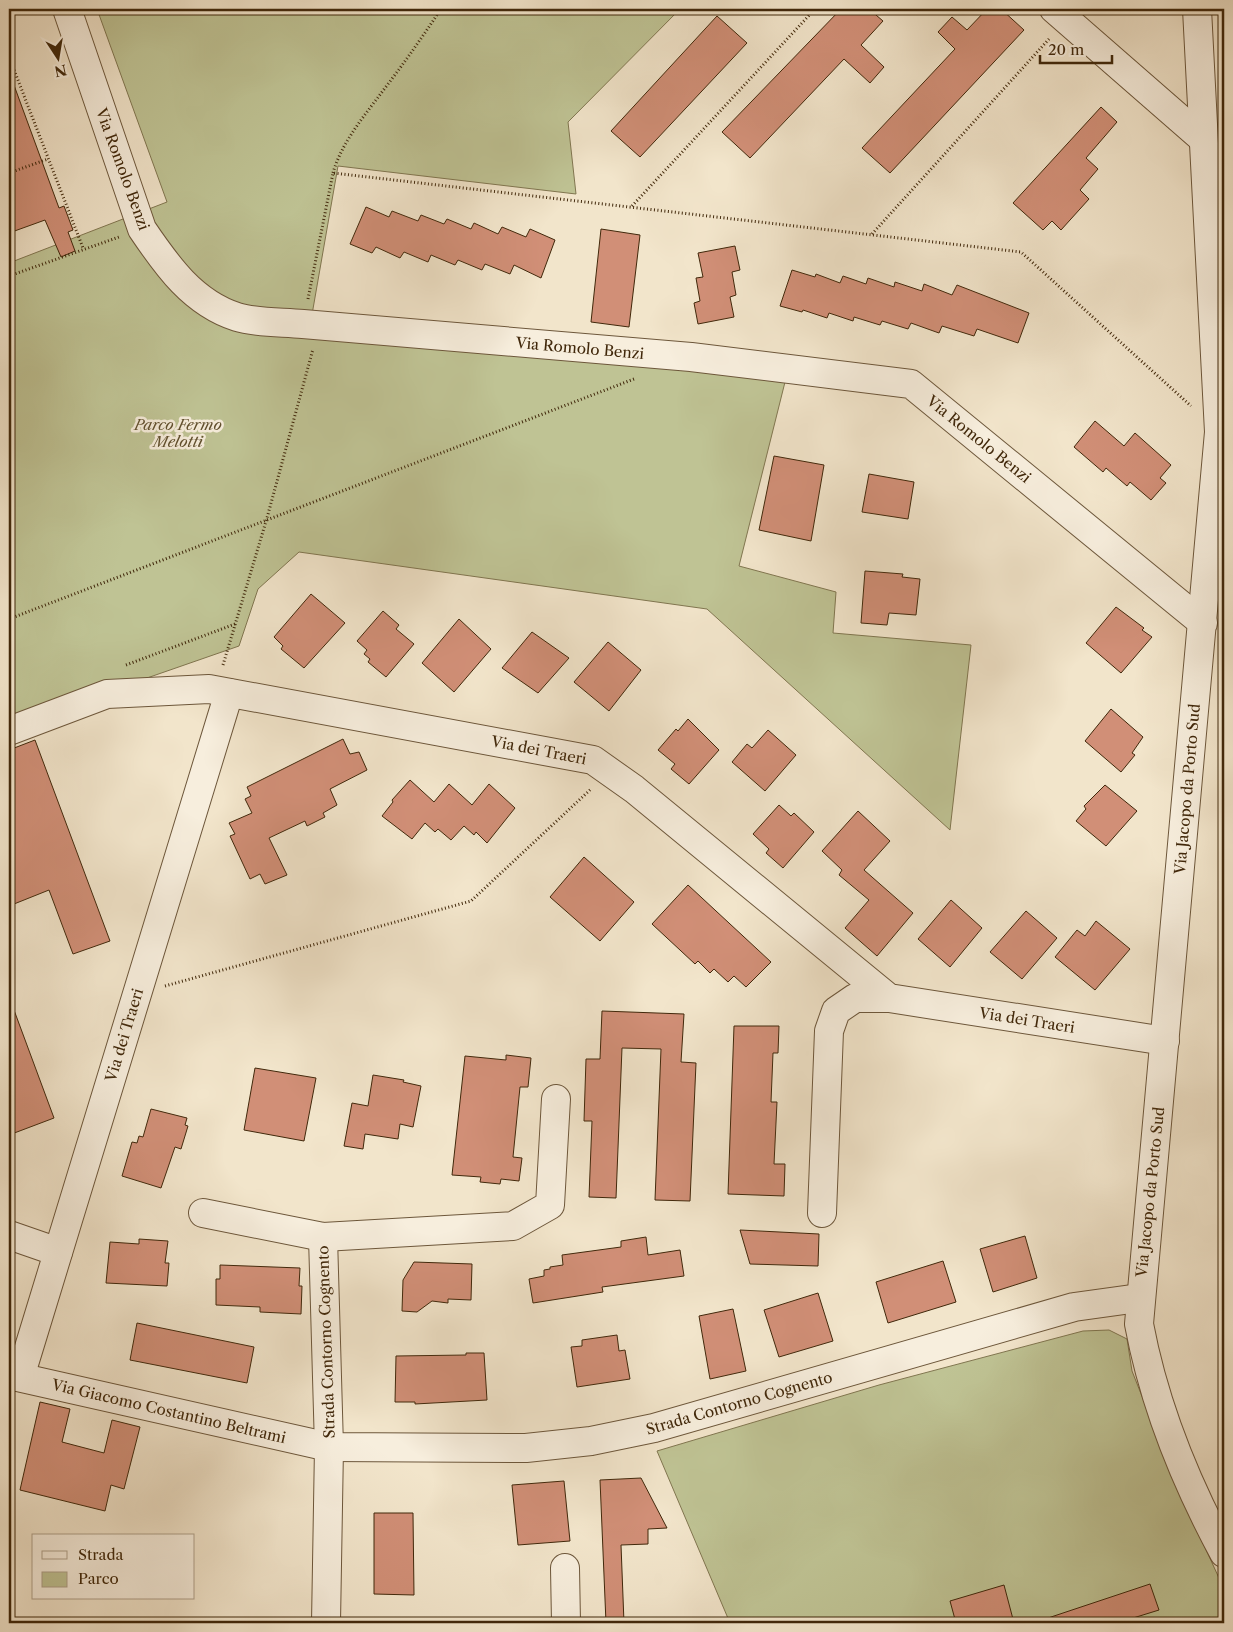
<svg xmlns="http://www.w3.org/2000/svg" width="1233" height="1632" viewBox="0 0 1233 1632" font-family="'Libre Caslon Text',serif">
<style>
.green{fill:#bfc394;stroke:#807650}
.building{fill:#d18f77;stroke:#41280b}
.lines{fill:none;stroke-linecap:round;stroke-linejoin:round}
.minor-casing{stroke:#6d573b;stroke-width:30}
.tertiary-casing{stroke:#6d573b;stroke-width:30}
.path{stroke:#41280b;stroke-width:3;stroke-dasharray:1 2.5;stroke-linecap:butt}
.minor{stroke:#f7eedd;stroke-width:28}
.tertiary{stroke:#f7eedd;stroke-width:28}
.labels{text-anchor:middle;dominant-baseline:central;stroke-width:5;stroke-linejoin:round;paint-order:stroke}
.street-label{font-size:15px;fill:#41280b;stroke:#f7eedd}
.park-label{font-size:15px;font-style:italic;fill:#604f2d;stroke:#f7eedd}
</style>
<rect width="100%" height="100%" fill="#f2e5cb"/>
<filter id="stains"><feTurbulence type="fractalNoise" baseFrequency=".004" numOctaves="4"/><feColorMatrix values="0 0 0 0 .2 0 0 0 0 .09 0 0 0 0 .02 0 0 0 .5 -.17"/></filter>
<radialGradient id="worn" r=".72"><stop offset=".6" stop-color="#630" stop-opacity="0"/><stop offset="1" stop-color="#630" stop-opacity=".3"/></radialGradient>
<!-- green -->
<g class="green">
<path d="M 97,9 L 680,9 L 568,122 L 576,194 L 338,166 L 310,326 L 786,378 L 739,566 L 836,592 L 833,633 L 971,645 L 950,830 L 707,609 L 299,552 L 258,589 L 239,646 L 9,726 L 9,263 L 167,202 Z"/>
<path d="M 1109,1330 L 1127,1339 L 1132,1371 L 1181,1495 L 1224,1589 L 1224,1623 L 730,1623 L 657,1451 L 879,1385 L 1083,1331 Z"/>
</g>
<!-- building -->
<g class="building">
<path d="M 841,9 L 869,9 L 883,21 L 861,45 L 884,67 L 870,83 L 844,59 L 750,158 L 722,132 Z"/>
<path d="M 987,9 L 1001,9 L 1024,30 L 890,173 L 862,148 L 955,49 L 938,32 L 952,17 L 967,30 Z"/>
<path d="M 717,16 L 747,43 L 640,157 L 611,131 Z"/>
<path d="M 9,77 L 11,77 L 59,208 L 64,206 L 73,230 L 68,232 L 75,251 L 61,257 L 45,220 L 9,233 Z"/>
<path d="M 1101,107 L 1117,122 L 1086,158 L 1098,169 L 1080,190 L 1089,199 L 1061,230 L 1052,221 L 1043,230 L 1013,203 Z"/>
<path d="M 366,207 L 389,217 L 392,211 L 418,221 L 421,215 L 444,224 L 447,219 L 471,229 L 474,223 L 498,234 L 502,227 L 526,237 L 530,229 L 555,240 L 541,278 L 514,265 L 510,274 L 485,264 L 482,270 L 458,260 L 455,265 L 431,255 L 428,262 L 404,252 L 400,258 L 376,247 L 372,253 L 350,244 Z"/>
<path d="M 601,229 L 640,235 L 629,327 L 591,322 Z"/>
<path d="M 735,246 L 740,270 L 732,272 L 736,295 L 730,297 L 734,317 L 698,324 L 694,303 L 700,301 L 696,278 L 703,277 L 698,253 Z"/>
<path d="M 792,270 L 815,277 L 816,274 L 840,283 L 843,276 L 866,284 L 868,278 L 894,287 L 895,282 L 922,291 L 924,284 L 952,295 L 957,285 L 1029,313 L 1018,343 L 977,329 L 974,336 L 942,326 L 939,333 L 911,323 L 908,329 L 882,321 L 880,325 L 854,317 L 853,321 L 829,313 L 827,318 L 803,310 L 802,312 L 780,306 Z"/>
<path d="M 1095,421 L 1124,446 L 1135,433 L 1171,465 L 1160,478 L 1166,483 L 1151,500 L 1130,482 L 1127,486 L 1106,468 L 1103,472 L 1074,447 Z"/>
<path d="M 774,456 L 824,465 L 811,541 L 759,530 Z"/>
<path d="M 869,474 L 914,482 L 908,519 L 862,512 Z"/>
<path d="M 865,571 L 903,574 L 902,577 L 920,579 L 916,615 L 889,613 L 887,625 L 861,623 Z"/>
<path d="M 311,594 L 345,623 L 304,668 L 281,649 L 283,646 L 274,637 Z"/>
<path d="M 1116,607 L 1144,628 L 1142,630 L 1152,637 L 1121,673 L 1086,643 Z"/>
<path d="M 383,611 L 399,625 L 396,629 L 414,644 L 386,677 L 368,662 L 370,659 L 364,654 L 367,650 L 357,641 Z"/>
<path d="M 459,619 L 491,649 L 454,692 L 422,663 Z"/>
<path d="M 532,632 L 569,658 L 538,693 L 502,668 Z"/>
<path d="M 608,642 L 641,670 L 609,711 L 574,682 Z"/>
<path d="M 1111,709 L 1143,737 L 1132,753 L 1135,755 L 1121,772 L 1085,741 Z"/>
<path d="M 688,719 L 719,750 L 689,784 L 671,769 L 675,764 L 658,750 L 676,729 L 678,731 Z"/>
<path d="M 768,730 L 796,755 L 765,791 L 732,762 L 747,744 L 752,748 Z"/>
<path d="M 343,739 L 350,754 L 359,752 L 367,770 L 330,789 L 337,805 L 323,813 L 325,817 L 307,826 L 305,821 L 269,838 L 287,875 L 265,884 L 260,874 L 250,879 L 230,836 L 235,834 L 229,823 L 252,813 L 245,799 L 251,796 L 247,787 Z"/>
<path d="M 35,740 L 110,941 L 73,954 L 49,890 L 9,906 L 9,750 Z"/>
<path d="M 410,780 L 434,802 L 449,784 L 472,805 L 489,784 L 515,808 L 487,843 L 476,832 L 474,835 L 464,826 L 451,840 L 438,829 L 435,832 L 425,823 L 412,839 L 382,816 L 393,802 L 392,800 Z"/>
<path d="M 1105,785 L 1137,811 L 1106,846 L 1076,821 L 1086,809 L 1084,806 Z"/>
<path d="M 779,805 L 791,816 L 794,813 L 814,832 L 783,868 L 766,853 L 769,849 L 753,834 Z"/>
<path d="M 858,811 L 890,841 L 864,870 L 913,913 L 877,956 L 845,928 L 869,900 L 839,875 L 842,870 L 822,851 Z"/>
<path d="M 584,857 L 634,902 L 600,941 L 550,897 Z"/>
<path d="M 688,885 L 771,962 L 746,987 L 734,976 L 728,982 L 714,969 L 710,973 L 698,961 L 695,964 L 652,924 Z"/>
<path d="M 951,900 L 982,928 L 950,967 L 918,939 Z"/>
<path d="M 1026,911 L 1057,938 L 1022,979 L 990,952 Z"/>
<path d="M 1096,921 L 1130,949 L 1095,990 L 1055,957 L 1077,930 L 1085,936 Z"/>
<path d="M 9,1002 L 11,1002 L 54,1118 L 9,1135 Z"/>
<path d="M 602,1011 L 684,1014 L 681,1062 L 696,1063 L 690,1201 L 655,1200 L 661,1049 L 622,1048 L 616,1198 L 589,1197 L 592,1121 L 584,1121 L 586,1059 L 600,1059 Z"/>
<path d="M 734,1026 L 779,1026 L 778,1053 L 773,1053 L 771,1102 L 777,1102 L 774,1164 L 785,1164 L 784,1196 L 728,1194 Z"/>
<path d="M 506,1055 L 531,1058 L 528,1087 L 520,1087 L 513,1157 L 522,1158 L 519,1181 L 501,1179 L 500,1184 L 480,1182 L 481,1177 L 452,1175 L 465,1056 L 506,1060 Z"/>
<path d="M 255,1068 L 316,1078 L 304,1141 L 244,1130 Z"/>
<path d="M 373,1075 L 404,1080 L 403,1082 L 421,1086 L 413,1127 L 400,1124 L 398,1139 L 365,1134 L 363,1149 L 344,1146 L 352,1103 L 368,1106 Z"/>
<path d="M 151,1109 L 187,1118 L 185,1125 L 188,1126 L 181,1149 L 175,1147 L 161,1188 L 122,1176 L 132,1142 L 137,1143 L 139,1136 L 143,1137 Z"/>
<path d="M 740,1230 L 819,1234 L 818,1266 L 750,1264 Z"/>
<path d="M 1025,1236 L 1037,1278 L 993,1292 L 980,1249 Z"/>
<path d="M 646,1237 L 648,1255 L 680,1250 L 684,1276 L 602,1287 L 603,1292 L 533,1303 L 529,1279 L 544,1276 L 544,1270 L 550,1269 L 550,1267 L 563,1265 L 562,1255 L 621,1247 L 621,1241 Z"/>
<path d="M 139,1239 L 168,1241 L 165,1263 L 169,1263 L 167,1286 L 106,1283 L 110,1242 L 139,1244 Z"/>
<path d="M 943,1261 L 956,1302 L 888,1323 L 876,1282 Z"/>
<path d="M 414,1262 L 472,1264 L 471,1300 L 448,1299 L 448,1303 L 432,1301 L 417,1312 L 402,1311 L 403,1280 Z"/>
<path d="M 220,1265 L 300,1268 L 299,1286 L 302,1286 L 301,1314 L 260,1312 L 260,1307 L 216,1305 L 216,1279 L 220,1279 Z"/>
<path d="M 818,1293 L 833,1341 L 779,1357 L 764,1310 Z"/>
<path d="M 733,1309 L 746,1371 L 710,1379 L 699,1316 Z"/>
<path d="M 137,1323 L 254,1347 L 247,1383 L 130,1360 Z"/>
<path d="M 617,1335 L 619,1351 L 625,1350 L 630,1379 L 577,1387 L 571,1347 L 582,1346 L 582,1340 Z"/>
<path d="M 466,1353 L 484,1353 L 487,1400 L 415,1404 L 415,1402 L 395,1402 L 396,1356 L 466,1355 Z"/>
<path d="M 40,1402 L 70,1409 L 62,1442 L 104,1453 L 112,1420 L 140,1427 L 124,1489 L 111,1485 L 105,1511 L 20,1490 Z"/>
<path d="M 641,1478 L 667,1528 L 648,1529 L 648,1544 L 621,1545 L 624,1623 L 606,1623 L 600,1480 Z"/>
<path d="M 564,1481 L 570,1541 L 518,1545 L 512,1485 Z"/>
<path d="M 374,1513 L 413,1513 L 414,1595 L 374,1594 Z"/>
<path d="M 1150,1584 L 1159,1610 L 1117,1623 L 1042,1623 L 1042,1620 Z"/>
<path d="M 1004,1585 L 1014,1623 L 956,1623 L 950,1601 Z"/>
</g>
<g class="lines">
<defs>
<g id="minor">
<path d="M 67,9 L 142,229 C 167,266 193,303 237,317 C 257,323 282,322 303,324 L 691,357 L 911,384 L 1203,623"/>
<path d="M 1054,9 L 1203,139"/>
<path d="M 9,731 L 107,694 L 209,689 L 593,760 L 634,789 L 889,998 L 1165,1041"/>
<path d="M 203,1213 L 323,1237 L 513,1226 L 550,1205 L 556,1099"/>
<path d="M 822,1213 L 829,1031 L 836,1011 L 855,998 L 889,998"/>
<path d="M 9,1235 L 58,1252"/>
<path d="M 323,1237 L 329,1447 L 326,1623"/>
<path d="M 9,1375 L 329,1447 L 526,1448 L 591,1441 L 654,1428 L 1074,1307 L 1139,1298"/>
<path d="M 20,1377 L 229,693"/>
<path d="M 565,1568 L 566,1623"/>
</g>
<path id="tertiary" d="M 1197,9 L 1219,432 L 1139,1324 C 1154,1404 1185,1481 1224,1553"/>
</defs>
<!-- minor casing -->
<use href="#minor" class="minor-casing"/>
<!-- tertiary casing -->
<use href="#tertiary" class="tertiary-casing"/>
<!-- path -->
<g class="path">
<path d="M 9,57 L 83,248"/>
<path d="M 9,76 L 15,74"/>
<path d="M 9,173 L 48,159"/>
<path d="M 333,173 C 342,141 366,114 385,88 C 405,62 423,36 441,9"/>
<path d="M 632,206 L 815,9"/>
<path d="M 872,234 L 1049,39"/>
<path d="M 9,276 L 119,237"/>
<path d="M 308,299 L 333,173 L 1021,252 L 1191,406"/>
<path d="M 9,619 L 634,379"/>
<path d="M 126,665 L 235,624"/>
<path d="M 223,665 L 267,518 L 313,349"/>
<path d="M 165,986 L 471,901 L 591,789"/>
</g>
<!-- minor -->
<use href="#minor" class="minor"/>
<!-- tertiary -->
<use href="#tertiary" class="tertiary"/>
</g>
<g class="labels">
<!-- street labels -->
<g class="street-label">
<text transform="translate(123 169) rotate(70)">Via Romolo Benzi</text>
<text transform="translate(580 348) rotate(5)">Via Romolo Benzi</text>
<text transform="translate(979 439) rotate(39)">Via Romolo Benzi</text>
<text transform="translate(539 750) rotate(11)">Via dei Traeri</text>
<text transform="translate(1187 789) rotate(-85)">Via Jacopo da Porto Sud</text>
<text transform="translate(1027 1020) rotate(9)">Via dei Traeri</text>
<text transform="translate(124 1035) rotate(-73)">Via dei Traeri</text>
<text transform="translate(1150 1192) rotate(-84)">Via Jacopo da Porto Sud</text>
<text transform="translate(326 1342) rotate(-92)">Strada Contorno Cognento</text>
<text transform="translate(739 1403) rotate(-16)">Strada Contorno Cognento</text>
<text transform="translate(169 1411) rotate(13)">Via Giacomo Costantino Beltrami</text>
</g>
<!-- park labels -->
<g class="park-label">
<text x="178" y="424">Parco Fermo<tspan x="178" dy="17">Melotti</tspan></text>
</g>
</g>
<!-- margin -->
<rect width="1233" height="1632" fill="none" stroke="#f2e5cb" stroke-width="30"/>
<rect x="10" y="10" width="1213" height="1612" fill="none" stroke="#41280b" stroke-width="2.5"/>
<rect x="15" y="15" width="1203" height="1602" fill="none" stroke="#41280b"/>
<!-- legend -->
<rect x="32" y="1534" width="162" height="65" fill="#f7eedd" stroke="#ae9f89"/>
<rect x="42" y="1551" width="25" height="8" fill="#f7eedd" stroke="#ae9f89"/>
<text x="78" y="1560" font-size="15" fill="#41280b">Strada</text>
<rect x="42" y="1572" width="25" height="15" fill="#bfc394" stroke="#ae9f89"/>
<text x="78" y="1584" font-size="15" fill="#41280b">Parco</text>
<!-- north arrow -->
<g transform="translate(58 58) rotate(168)" stroke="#f7eedd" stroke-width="4" paint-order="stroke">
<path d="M0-4L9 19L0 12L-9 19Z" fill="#41280b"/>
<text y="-8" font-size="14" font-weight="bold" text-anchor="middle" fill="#41280b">N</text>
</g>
<!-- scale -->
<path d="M1040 55v8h72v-8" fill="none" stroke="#41280b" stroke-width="2.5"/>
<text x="1048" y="55" font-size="15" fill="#41280b" stroke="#f7eedd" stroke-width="4" paint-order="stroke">20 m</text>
<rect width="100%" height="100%" filter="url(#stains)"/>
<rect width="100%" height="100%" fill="url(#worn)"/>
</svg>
